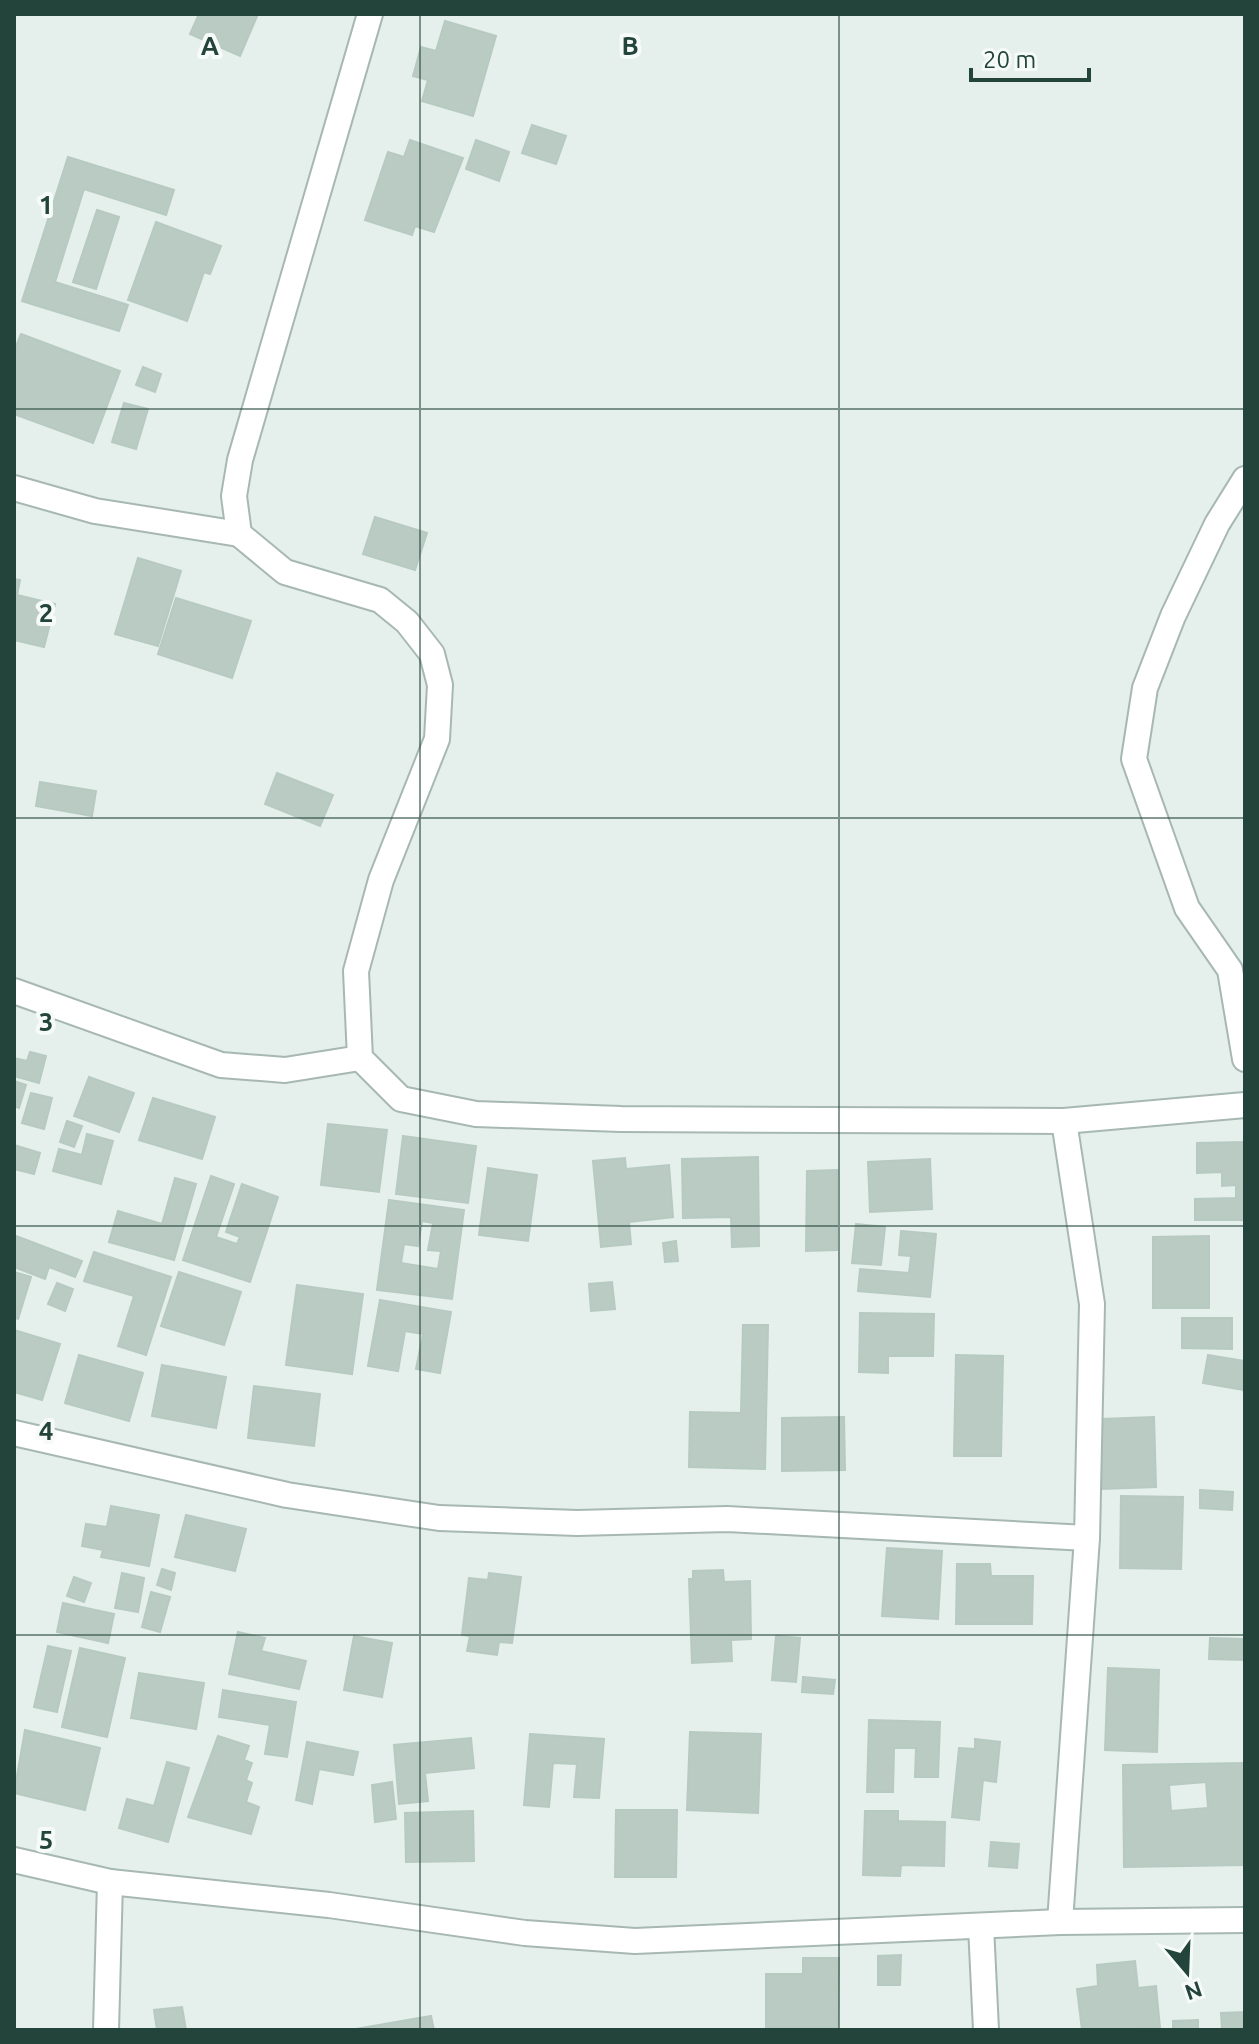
<svg xmlns="http://www.w3.org/2000/svg" width="1259" height="2044" viewBox="0 0 1259 2044" font-family="Ubuntu,sans-serif">
<style>
.building{fill:#bacbc4;stroke:#b7cac2;stroke-width:2;fill-rule:evenodd}
.lines{fill:none;stroke-linecap:round;stroke-linejoin:round}
.minor-casing{stroke:#a7b8b3;stroke-width:28}
.minor{stroke:#fff;stroke-width:24}
.grid{fill:none;stroke:#22443b;stroke-width:2;stroke-opacity:0.55}
.grid-label{font-size:26px;text-anchor:middle;font-weight:bold;fill:#22443b;stroke:#f6fbf9;stroke-width:8;stroke-linejoin:round;paint-order:stroke}
</style>
<rect width="100%" height="100%" fill="#e5efeb"/>
<!-- building -->
<g class="building">
<path d="M 199,14 L 258,14 L 240,56 L 190,34 Z"/>
<path d="M 445,21 L 496,36 L 473,116 L 422,101 L 428,80 L 413,76 L 421,47 L 436,51 Z"/>
<path d="M 532,125 L 566,136 L 556,164 L 522,153 Z"/>
<path d="M 410,140 L 463,158 L 434,232 L 415,226 L 412,235 L 365,220 L 388,152 L 404,157 Z"/>
<path d="M 476,140 L 509,152 L 499,181 L 466,169 Z"/>
<path d="M 68,157 L 174,190 L 166,215 L 84,189 L 55,282 L 128,305 L 119,331 L 22,301 Z"/>
<path d="M 97,210 L 119,217 L 96,289 L 73,282 Z"/>
<path d="M 156,222 L 221,246 L 210,274 L 204,272 L 187,321 L 128,300 Z"/>
<path d="M 21,334 L 120,371 L 93,443 L 14,414 L 14,351 Z"/>
<path d="M 143,367 L 161,374 L 155,392 L 136,385 Z"/>
<path d="M 124,403 L 148,409 L 136,449 L 112,442 Z"/>
<path d="M 375,517 L 427,533 L 415,570 L 363,554 Z"/>
<path d="M 138,558 L 181,571 L 158,646 L 115,634 Z"/>
<path d="M 14,579 L 20,580 L 17,595 L 55,604 L 44,647 L 14,640 Z"/>
<path d="M 176,598 L 251,621 L 232,678 L 158,654 Z"/>
<path d="M 277,773 L 333,795 L 320,826 L 265,804 Z"/>
<path d="M 40,782 L 96,791 L 92,816 L 36,806 Z"/>
<path d="M 30,1052 L 46,1056 L 39,1083 L 14,1076 L 14,1058 L 27,1061 Z"/>
<path d="M 89,1077 L 134,1093 L 119,1132 L 74,1116 Z"/>
<path d="M 14,1081 L 26,1085 L 19,1108 L 14,1106 Z"/>
<path d="M 31,1093 L 52,1098 L 44,1129 L 22,1123 Z"/>
<path d="M 153,1098 L 215,1117 L 202,1159 L 139,1140 Z"/>
<path d="M 67,1121 L 82,1126 L 74,1147 L 60,1142 Z"/>
<path d="M 328,1124 L 387,1130 L 379,1192 L 321,1185 Z"/>
<path d="M 87,1134 L 113,1141 L 101,1184 L 53,1171 L 59,1149 L 82,1155 Z"/>
<path d="M 403,1136 L 476,1146 L 468,1203 L 396,1194 Z"/>
<path d="M 1245,1142 L 1245,1220 L 1195,1220 L 1195,1199 L 1236,1198 L 1236,1185 L 1222,1186 L 1222,1172 L 1197,1173 L 1197,1143 Z"/>
<path d="M 14,1145 L 40,1153 L 34,1174 L 14,1169 Z"/>
<path d="M 758,1157 L 759,1246 L 732,1247 L 731,1217 L 683,1218 L 682,1159 Z"/>
<path d="M 625,1158 L 626,1169 L 669,1165 L 673,1217 L 629,1222 L 631,1244 L 601,1247 L 593,1161 Z"/>
<path d="M 930,1159 L 932,1209 L 870,1212 L 868,1162 Z"/>
<path d="M 488,1168 L 537,1175 L 528,1241 L 479,1235 Z"/>
<path d="M 837,1170 L 837,1250 L 806,1251 L 807,1171 Z"/>
<path d="M 211,1176 L 234,1184 L 216,1237 L 237,1244 L 240,1237 L 226,1232 L 242,1184 L 278,1197 L 250,1282 L 183,1260 Z"/>
<path d="M 175,1178 L 196,1184 L 174,1260 L 109,1242 L 118,1211 L 162,1224 Z"/>
<path d="M 389,1200 L 464,1210 L 452,1299 L 377,1290 ZM 422,1221 L 433,1223 L 428,1250 L 441,1251 L 438,1269 L 401,1263 L 404,1244 L 418,1246 Z"/>
<path d="M 856,1224 L 885,1227 L 881,1265 L 852,1263 Z"/>
<path d="M 901,1231 L 936,1234 L 930,1297 L 858,1291 L 860,1269 L 909,1273 L 911,1256 L 899,1255 Z"/>
<path d="M 16,1236 L 82,1261 L 75,1277 L 49,1267 L 45,1279 L 14,1267 Z"/>
<path d="M 1209,1236 L 1209,1308 L 1153,1308 L 1153,1237 Z"/>
<path d="M 676,1241 L 678,1261 L 665,1262 L 663,1243 Z"/>
<path d="M 94,1252 L 171,1277 L 146,1355 L 118,1346 L 134,1296 L 84,1281 Z"/>
<path d="M 14,1272 L 31,1277 L 18,1319 L 14,1317 Z"/>
<path d="M 179,1272 L 241,1292 L 224,1345 L 161,1326 Z"/>
<path d="M 612,1282 L 615,1309 L 591,1311 L 589,1284 Z"/>
<path d="M 57,1283 L 73,1289 L 65,1311 L 48,1304 Z"/>
<path d="M 297,1285 L 363,1294 L 352,1374 L 286,1365 Z"/>
<path d="M 380,1300 L 451,1312 L 440,1373 L 416,1369 L 423,1334 L 405,1331 L 398,1371 L 368,1366 Z"/>
<path d="M 860,1313 L 934,1314 L 933,1356 L 888,1356 L 888,1373 L 859,1372 Z"/>
<path d="M 1182,1318 L 1232,1318 L 1232,1349 L 1182,1348 Z"/>
<path d="M 743,1325 L 768,1325 L 765,1469 L 689,1467 L 690,1412 L 741,1413 Z"/>
<path d="M 14,1330 L 60,1344 L 42,1400 L 14,1392 Z"/>
<path d="M 79,1355 L 143,1373 L 129,1421 L 65,1403 Z"/>
<path d="M 956,1355 L 1003,1356 L 1001,1456 L 954,1456 Z"/>
<path d="M 1208,1355 L 1245,1361 L 1244,1390 L 1203,1383 Z"/>
<path d="M 162,1365 L 226,1377 L 216,1428 L 152,1416 Z"/>
<path d="M 254,1386 L 320,1394 L 314,1446 L 248,1438 Z"/>
<path d="M 844,1417 L 845,1470 L 782,1471 L 782,1418 Z"/>
<path d="M 1154,1417 L 1156,1487 L 1102,1489 L 1101,1419 Z"/>
<path d="M 1200,1490 L 1233,1492 L 1232,1510 L 1200,1508 Z"/>
<path d="M 1121,1496 L 1183,1497 L 1181,1569 L 1120,1568 Z"/>
<path d="M 111,1506 L 159,1515 L 149,1566 L 101,1557 L 103,1550 L 82,1546 L 86,1524 L 107,1527 Z"/>
<path d="M 186,1515 L 246,1529 L 235,1571 L 175,1557 Z"/>
<path d="M 887,1548 L 942,1551 L 938,1619 L 882,1616 Z"/>
<path d="M 957,1564 L 990,1564 L 991,1576 L 1033,1576 L 1032,1624 L 956,1624 Z"/>
<path d="M 162,1569 L 175,1573 L 171,1590 L 157,1585 Z"/>
<path d="M 723,1570 L 724,1582 L 750,1581 L 751,1639 L 731,1640 L 732,1661 L 692,1663 L 689,1579 L 693,1579 L 693,1571 Z"/>
<path d="M 122,1573 L 144,1578 L 138,1612 L 115,1608 Z"/>
<path d="M 489,1573 L 521,1577 L 512,1643 L 499,1642 L 497,1655 L 467,1651 L 470,1636 L 462,1635 L 469,1578 L 488,1580 Z"/>
<path d="M 74,1577 L 91,1583 L 84,1602 L 67,1596 Z"/>
<path d="M 151,1592 L 170,1597 L 160,1632 L 142,1627 Z"/>
<path d="M 63,1603 L 114,1614 L 108,1643 L 57,1632 Z"/>
<path d="M 238,1632 L 265,1638 L 261,1651 L 306,1661 L 299,1689 L 229,1674 Z"/>
<path d="M 354,1636 L 392,1643 L 382,1697 L 344,1690 Z"/>
<path d="M 776,1636 L 800,1638 L 796,1682 L 772,1680 Z"/>
<path d="M 1210,1638 L 1245,1639 L 1245,1660 L 1209,1659 Z"/>
<path d="M 48,1646 L 71,1651 L 57,1712 L 34,1707 Z"/>
<path d="M 80,1648 L 125,1658 L 107,1737 L 62,1727 Z"/>
<path d="M 1108,1668 L 1159,1670 L 1157,1752 L 1105,1750 Z"/>
<path d="M 139,1673 L 204,1683 L 196,1729 L 131,1718 Z"/>
<path d="M 803,1677 L 835,1680 L 833,1694 L 802,1692 Z"/>
<path d="M 223,1690 L 296,1702 L 287,1757 L 265,1754 L 270,1725 L 219,1717 Z"/>
<path d="M 869,1720 L 940,1722 L 938,1777 L 915,1777 L 916,1748 L 894,1748 L 893,1792 L 867,1792 Z"/>
<path d="M 25,1730 L 100,1748 L 85,1810 L 14,1793 Z"/>
<path d="M 690,1732 L 761,1734 L 758,1813 L 687,1810 Z"/>
<path d="M 530,1734 L 604,1739 L 599,1798 L 574,1797 L 577,1764 L 553,1763 L 549,1807 L 524,1805 Z"/>
<path d="M 218,1736 L 249,1746 L 244,1760 L 252,1763 L 246,1780 L 252,1783 L 246,1802 L 259,1807 L 251,1834 L 188,1817 Z"/>
<path d="M 471,1738 L 474,1768 L 425,1773 L 428,1801 L 399,1804 L 394,1745 Z"/>
<path d="M 975,1739 L 1000,1742 L 996,1782 L 983,1780 L 979,1820 L 952,1817 L 959,1748 L 975,1749 Z"/>
<path d="M 307,1742 L 358,1752 L 353,1775 L 319,1769 L 312,1804 L 296,1800 Z"/>
<path d="M 167,1762 L 189,1768 L 168,1842 L 119,1828 L 127,1799 L 154,1806 Z"/>
<path d="M 1245,1763 L 1245,1865 L 1124,1867 L 1123,1765 ZM 1206,1782 L 1208,1808 L 1171,1811 L 1169,1785 Z"/>
<path d="M 392,1782 L 396,1819 L 375,1822 L 372,1785 Z"/>
<path d="M 616,1810 L 677,1810 L 676,1877 L 615,1877 Z"/>
<path d="M 473,1811 L 474,1861 L 406,1862 L 405,1813 Z"/>
<path d="M 865,1811 L 898,1811 L 898,1821 L 945,1822 L 944,1866 L 901,1865 L 900,1876 L 863,1875 Z"/>
<path d="M 991,1842 L 1019,1844 L 1017,1868 L 989,1866 Z"/>
<path d="M 901,1955 L 900,1985 L 878,1985 L 878,1956 Z"/>
<path d="M 803,1958 L 839,1958 L 838,2027 L 766,2028 L 766,1974 L 803,1974 Z"/>
<path d="M 1135,1961 L 1138,1988 L 1156,1986 L 1160,2028 L 1082,2030 L 1077,1989 L 1098,1986 L 1097,1965 Z"/>
<path d="M 182,2007 L 186,2030 L 157,2030 L 154,2010 Z"/>
<path d="M 1245,2012 L 1245,2030 L 1222,2030 L 1221,2013 Z"/>
<path d="M 431,2016 L 434,2030 L 350,2030 Z"/>
<path d="M 1198,2020 L 1198,2030 L 1173,2030 L 1173,2021 Z"/>
</g>
<g class="lines">
<defs>
<g id="minor">
<path d="M 370,14 L 240,460 L 234,496 L 239,534 L 285,572 L 380,600 L 407,622 L 432,654 L 440,685 L 437,739 L 381,880 L 356,971 L 360,1058 L 401,1099 L 476,1114 L 621,1119 L 1064,1121 L 1245,1105"/>
<path d="M 1245,479 L 1217,524 L 1173,616 L 1145,688 L 1134,759 L 1187,908 L 1230,970 L 1245,1059"/>
<path d="M 14,488 L 95,511 L 239,534"/>
<path d="M 14,991 L 221,1065 L 285,1070 L 360,1058"/>
<path d="M 14,1433 L 287,1495 L 439,1518 L 577,1523 L 727,1519 L 1087,1538"/>
<path d="M 14,1860 L 110,1882 L 329,1905 L 525,1933 L 635,1941 L 1060,1922 L 1245,1920"/>
<path d="M 1060,1922 L 1087,1538 L 1092,1304 L 1064,1121"/>
<path d="M 981,1926 L 986,2030"/>
<path d="M 106,2030 L 110,1882"/>
</g>
</defs>
<!-- minor casing -->
<use href="#minor" class="minor-casing"/>
<!-- minor -->
<use href="#minor" class="minor"/>
</g>
<!-- grid -->
<path class="grid" d="M 420,14 L 420,2030M 839,14 L 839,2030M 14,409 L 1245,409M 14,818 L 1245,818M 14,1226 L 1245,1226M 14,1635 L 1245,1635"/>
<g class="grid-label">
<text x="210" y="55">A</text>
<text x="630" y="55">B</text>
<text x="46" y="214">1</text>
<text x="46" y="622">2</text>
<text x="46" y="1031">3</text>
<text x="46" y="1440">4</text>
<text x="46" y="1849">5</text>
</g>
<!-- border -->
<rect width="1259" height="2044" fill="none" stroke="#22443b" stroke-width="32"/>
<!-- north arrow -->
<g transform="translate(1187 1972) rotate(161)" stroke="#f6fbf9" stroke-width="6" paint-order="stroke">
<path d="M0-6L14 30L0 20L-14 30Z" fill="#22443b"/>
<text y="-12" font-size="22" font-weight="bold" text-anchor="middle" fill="#22443b">N</text>
</g>
<!-- scale -->
<path d="M971 68v12h118v-12" fill="none" stroke="#22443b" stroke-width="4"/>
<text x="983" y="68" font-size="24" fill="#22443b" stroke="#f6fbf9" stroke-width="6" paint-order="stroke">20 m</text>
</svg>
